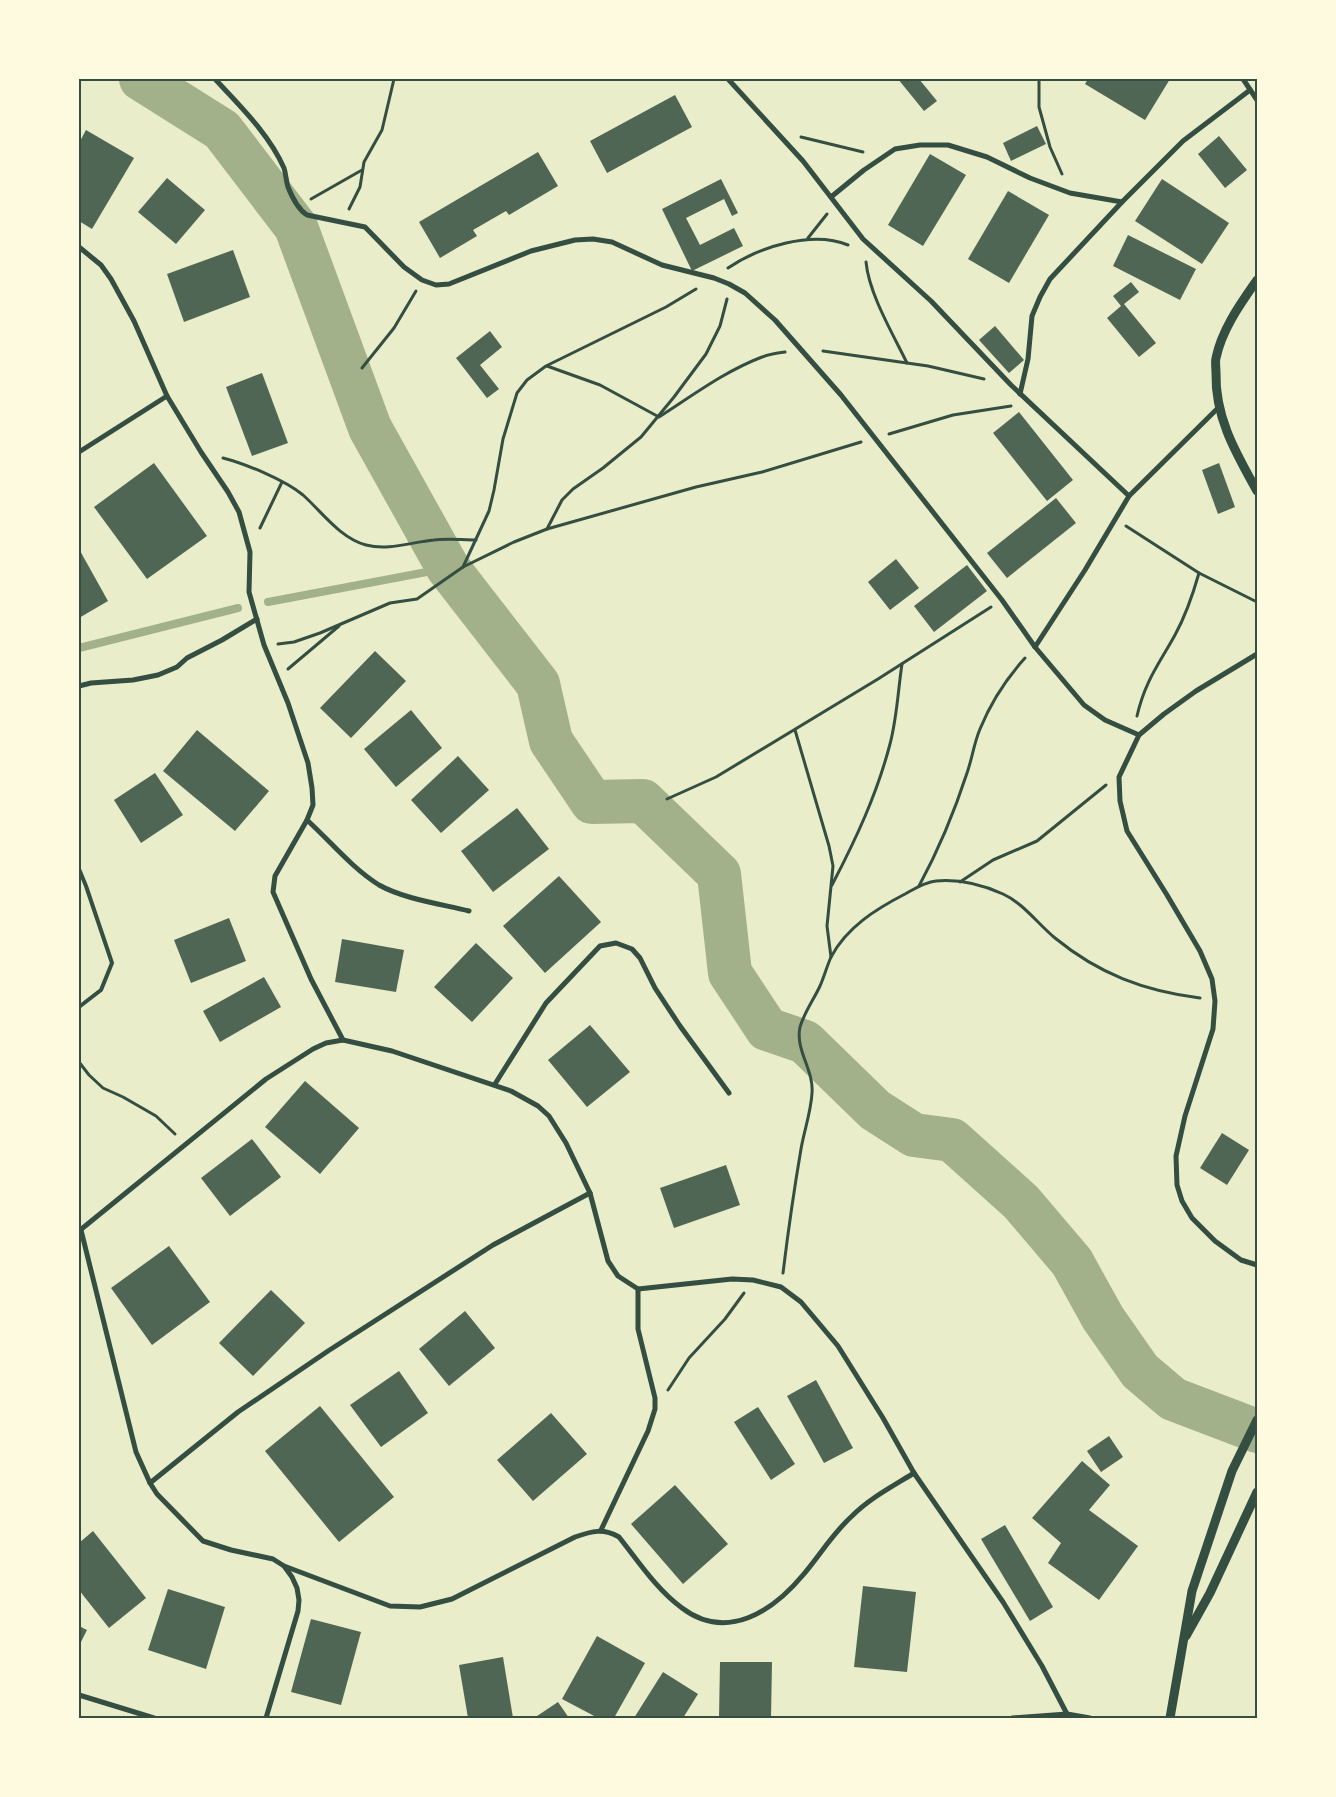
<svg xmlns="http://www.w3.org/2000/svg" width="1336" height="1797" viewBox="0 0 1336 1797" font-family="Roboto,sans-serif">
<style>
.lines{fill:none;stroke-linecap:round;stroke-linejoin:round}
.stream{stroke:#a3b18a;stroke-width:8}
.river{stroke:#a3b18a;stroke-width:44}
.building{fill:#4f6655}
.path{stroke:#344e41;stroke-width:3}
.service{stroke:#344e41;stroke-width:4}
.minor{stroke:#344e41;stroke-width:5}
.tertiary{stroke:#344e41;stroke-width:9}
.neatline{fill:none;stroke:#344e41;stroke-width:2}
</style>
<rect width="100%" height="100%" fill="#e9edc9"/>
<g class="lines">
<!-- stream -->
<g class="stream">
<path d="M 268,602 L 448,568"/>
<path d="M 79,648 L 238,608"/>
</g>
<!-- river -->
<path class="river" d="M 141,79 L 222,130 L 296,227 L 370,428 L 448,568 L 538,684 L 551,741 L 592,802 L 643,801 L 719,874 L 730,973 L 767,1029 L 805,1042 L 875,1110 L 914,1135 L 952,1140 L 1021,1202 L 1072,1262 L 1103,1318 L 1140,1371 L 1173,1399 L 1257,1431"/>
</g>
<!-- building -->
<g class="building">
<path d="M 898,79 L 919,79 L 937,101 L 924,111 Z"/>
<path d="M 1088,79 L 1170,79 L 1145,120 L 1085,84 Z"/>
<path d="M 675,95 L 692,127 L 607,173 L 590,141 Z"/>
<path d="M 1037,126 L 1046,144 L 1011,161 L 1003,143 Z"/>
<path d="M 86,130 L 134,158 L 92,229 L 79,221 L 79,143 Z"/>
<path d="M 1219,136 L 1247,170 L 1225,188 L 1198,154 Z"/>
<path d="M 538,152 L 558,186 L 509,215 L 506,211 L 473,230 L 477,236 L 440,258 L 419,222 Z"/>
<path d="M 930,154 L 966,175 L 923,246 L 888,225 Z"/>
<path d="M 167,178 L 205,210 L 176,244 L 138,212 Z"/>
<path d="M 721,179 L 738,213 L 732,216 L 724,199 L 686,218 L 700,245 L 734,228 L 743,246 L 692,271 L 662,209 Z"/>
<path d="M 1162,179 L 1229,223 L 1202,264 L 1135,221 Z"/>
<path d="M 1008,191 L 1049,215 L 1009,283 L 968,259 Z"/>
<path d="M 1128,235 L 1196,269 L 1180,300 L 1113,266 Z"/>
<path d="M 233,250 L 250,297 L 184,322 L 167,274 Z"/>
<path d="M 1131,282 L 1139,292 L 1124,304 L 1156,343 L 1139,357 L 1107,318 L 1121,306 L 1113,296 Z"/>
<path d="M 995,326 L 1024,360 L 1009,373 L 979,340 Z"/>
<path d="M 490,331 L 502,347 L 480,365 L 499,389 L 487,398 L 456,358 Z"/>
<path d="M 262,373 L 288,443 L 252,456 L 226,387 Z"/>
<path d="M 1019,412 L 1073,480 L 1047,501 L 993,433 Z"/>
<path d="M 154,463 L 207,536 L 147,579 L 94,507 Z"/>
<path d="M 1219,463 L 1235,507 L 1218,514 L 1202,470 Z"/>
<path d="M 1056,498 L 1076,523 L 1007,578 L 987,553 Z"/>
<path d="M 79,549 L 108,601 L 79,618 Z"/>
<path d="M 896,559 L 919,588 L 890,610 L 868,582 Z"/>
<path d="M 967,565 L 987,591 L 934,632 L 914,606 Z"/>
<path d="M 375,651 L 406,681 L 351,738 L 320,708 Z"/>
<path d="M 411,710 L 442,748 L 396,787 L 364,749 Z"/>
<path d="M 197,730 L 269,791 L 235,831 L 163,771 Z"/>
<path d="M 458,756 L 489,790 L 441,833 L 411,800 Z"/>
<path d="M 155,773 L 183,815 L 141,843 L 114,800 Z"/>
<path d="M 517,808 L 549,849 L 493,892 L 461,851 Z"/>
<path d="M 559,876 L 601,922 L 545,973 L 503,926 Z"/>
<path d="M 229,918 L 246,961 L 191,983 L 174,940 Z"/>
<path d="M 342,939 L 404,950 L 396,992 L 335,982 Z"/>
<path d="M 476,943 L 513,978 L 472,1022 L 434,987 Z"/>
<path d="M 264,977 L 281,1007 L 220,1042 L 203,1011 Z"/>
<path d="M 590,1025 L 630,1072 L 587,1107 L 548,1060 Z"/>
<path d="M 305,1081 L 359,1128 L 320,1174 L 265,1127 Z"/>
<path d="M 1222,1133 L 1249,1150 L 1227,1185 L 1200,1168 Z"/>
<path d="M 252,1139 L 281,1177 L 230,1216 L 201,1178 Z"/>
<path d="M 726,1165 L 740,1205 L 674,1228 L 660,1188 Z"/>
<path d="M 169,1246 L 210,1302 L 152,1345 L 111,1288 Z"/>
<path d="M 271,1290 L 305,1323 L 253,1376 L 219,1343 Z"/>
<path d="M 465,1311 L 495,1348 L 449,1386 L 419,1349 Z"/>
<path d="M 399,1371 L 428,1413 L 381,1447 L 350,1405 Z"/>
<path d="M 816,1380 L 853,1448 L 824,1463 L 787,1396 Z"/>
<path d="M 320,1406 L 394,1497 L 339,1542 L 265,1451 Z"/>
<path d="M 758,1407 L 795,1464 L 771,1480 L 734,1422 Z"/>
<path d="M 551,1413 L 587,1454 L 533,1501 L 497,1460 Z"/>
<path d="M 1109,1436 L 1123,1457 L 1101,1472 L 1087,1451 Z"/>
<path d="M 1082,1461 L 1110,1485 L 1089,1510 L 1138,1546 L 1099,1600 L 1048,1563 L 1061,1543 L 1032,1518 Z"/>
<path d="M 675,1485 L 728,1544 L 683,1584 L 631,1524 Z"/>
<path d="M 1005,1525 L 1053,1607 L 1030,1621 L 981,1539 Z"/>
<path d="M 93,1531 L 146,1598 L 109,1628 L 79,1590 L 79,1543 Z"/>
<path d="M 863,1586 L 916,1592 L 907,1672 L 854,1667 Z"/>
<path d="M 168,1589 L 225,1607 L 206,1669 L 148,1650 Z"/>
<path d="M 311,1619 L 361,1632 L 341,1705 L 291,1692 Z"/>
<path d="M 79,1626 L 87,1630 L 79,1646 Z"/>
<path d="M 597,1636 L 645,1663 L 614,1718 L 598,1718 L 562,1699 Z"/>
<path d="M 503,1657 L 513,1718 L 468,1718 L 459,1665 Z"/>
<path d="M 720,1662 L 772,1662 L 771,1718 L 719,1718 Z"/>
<path d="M 663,1672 L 698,1694 L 683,1718 L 634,1718 Z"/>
<path d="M 558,1702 L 569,1718 L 534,1718 Z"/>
</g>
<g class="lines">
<!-- path -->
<g class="path">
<path d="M 1039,79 L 1039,107 L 1050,147 L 1062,174"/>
<path d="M 801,137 L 863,152"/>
<path d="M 311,199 L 362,170"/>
<path d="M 349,209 L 360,187 L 364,162 L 382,130 L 394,79"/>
<path d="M 808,238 L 827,214"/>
<path d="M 866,262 C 869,294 893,334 907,363"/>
<path d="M 728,268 C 759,247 812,230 848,245"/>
<path d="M 823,351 L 928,366 L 984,379"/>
<path d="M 547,366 L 600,385 L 659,417 C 692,396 725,371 762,357 C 769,354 777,353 785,352"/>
<path d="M 362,368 L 394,328 L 416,291"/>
<path d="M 889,434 L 953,415 L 1011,406"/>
<path d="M 223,458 C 246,464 285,480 303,495 C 322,512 340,538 366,545 C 389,551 411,542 434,540 C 447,538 462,540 476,540"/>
<path d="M 1126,526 L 1199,573 L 1257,602"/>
<path d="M 260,528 L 282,482"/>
<path d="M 547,529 L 562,500 L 573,489 L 603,468 L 641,437 L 674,397 L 706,354 L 720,326 L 727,299"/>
<path d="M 463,567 L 489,511 L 494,490 L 503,439 L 517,393 L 527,380 L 546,366 L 666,307 L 696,289"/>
<path d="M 278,644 L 294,642 L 320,633 L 390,603 L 417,599 L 463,567 L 514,542 L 547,529 L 696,487 L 762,472 L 861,442"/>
<path d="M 288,669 L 339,626"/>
<path d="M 1137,716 C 1145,681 1159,664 1175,635 C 1186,615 1193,594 1199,573"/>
<path d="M 795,730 L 829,846 L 833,866 L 827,926 L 831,957"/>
<path d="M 667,799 L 716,777 L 878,679 L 991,607"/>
<path d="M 960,882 L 993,860 L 1037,841 L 1106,785"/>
<path d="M 832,885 C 856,839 877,794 890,744 C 897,718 898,690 902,664"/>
<path d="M 919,886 C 939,849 954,813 967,773 C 972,759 974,743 980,729 C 991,702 1006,679 1025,658"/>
<path d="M 79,1062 L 89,1075 L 103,1088 L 123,1097 L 156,1116 L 175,1134"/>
<path d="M 783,1273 C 788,1232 794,1190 801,1149 C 804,1131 811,1112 812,1093 C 814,1070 795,1050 800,1027 C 804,1013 814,999 820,986 C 824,977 827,966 831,957 C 847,927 876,909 905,894 C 914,889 925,882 936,881 C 959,879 983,885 1003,894 C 1023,903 1038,924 1055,938 C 1099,974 1144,991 1200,998"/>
<path d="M 668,1390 L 689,1358 L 725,1319 L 744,1293"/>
</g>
<!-- service -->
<path class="service" d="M 79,869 L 86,886 L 112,963 L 101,990 L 79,1007"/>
<!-- minor -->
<g class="minor">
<path d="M 215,79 C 240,106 269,134 284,168 C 286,174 286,181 288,187 C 292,197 299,210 307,215 L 365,227 L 404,267 L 422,280 L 436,285 L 449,284 L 531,251 L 575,240 L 593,239 L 612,242 L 662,265 L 714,278 L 729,284 L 745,293 L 775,320 L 841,395 L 1002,600 L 1035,647 L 1084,705 L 1105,720 L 1139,735"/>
<path d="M 728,79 L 803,161 L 863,239 L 931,301 L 1011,385 L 1129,496"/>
<path d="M 1243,79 L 1257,100"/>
<path d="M 831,197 L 864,170 L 895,149 L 920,145 L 948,145 L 987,157 L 1030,178 L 1070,193 L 1122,202"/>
<path d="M 79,247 L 101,265 L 111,279 L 134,321 L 167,396 L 201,452 L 228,492 L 239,512 L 250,552 L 249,592 L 264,645 L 288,703 L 308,763 L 312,788 L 313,805 L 307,820 L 275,876 L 273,892 L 311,979 L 343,1040"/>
<path d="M 1020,394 L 1028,359 L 1032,316 L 1040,297 L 1050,279 L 1122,202 L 1183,141 L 1250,90"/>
<path d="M 79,452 L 167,396"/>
<path d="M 1035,647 L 1085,570 L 1129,496 L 1218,408"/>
<path d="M 1257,654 L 1196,691 L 1164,714 L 1139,735 L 1119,777 L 1120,801 L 1127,831 L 1167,895 L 1200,951 L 1212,979 L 1215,1001 L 1213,1029 L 1185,1116 L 1176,1156 L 1177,1185 L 1182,1201 L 1192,1218 L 1215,1241 L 1241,1260 L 1257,1265"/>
<path d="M 79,686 L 91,683 L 133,680 L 158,675 L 177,667 L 187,658 L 222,640 L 257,619"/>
<path d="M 307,820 C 330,841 352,868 379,885 C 404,899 441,904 469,911"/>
<path d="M 495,1084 L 546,1003 L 600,946 L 616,943 L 632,949 L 640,958 L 655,988 L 680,1026 L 729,1093"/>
<path d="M 81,1230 L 136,1452 L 150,1483 L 157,1494 L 203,1541 L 231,1550 L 273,1559 L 284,1566 L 292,1577 L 297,1588 L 299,1600 L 298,1611 L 266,1718"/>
<path d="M 79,1231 L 266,1079 L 313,1049 L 326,1043 L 343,1040 L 392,1051 L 511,1091 L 538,1106 L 549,1116 L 566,1143 L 590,1193 L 608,1261 L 618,1276 L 638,1289 L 732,1279 L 753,1280 L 781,1287 L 801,1302 L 838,1346 L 883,1418 L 914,1473 L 1003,1602 L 1042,1666 L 1067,1714"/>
<path d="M 150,1483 L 238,1412 L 328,1351 L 493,1245 L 590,1193"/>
<path d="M 601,1530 L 648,1431 L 655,1409 L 655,1398 L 638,1329 L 638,1289"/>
<path d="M 284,1566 L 390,1606 L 420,1607 L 452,1599 L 575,1537 C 592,1531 603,1528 619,1537 C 638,1561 657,1590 682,1608 C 727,1642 773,1611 803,1575 C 820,1555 833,1533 852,1516 C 870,1498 893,1486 914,1473"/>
<path d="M 79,1695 L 154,1718"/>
<path d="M 1012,1718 L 1067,1714 L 1090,1718"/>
</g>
<!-- tertiary -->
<g class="tertiary">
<path d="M 1257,280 C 1241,303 1222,329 1216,358 C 1215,362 1216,368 1216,373 C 1215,418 1236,453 1257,491"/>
<path d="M 1186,1636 L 1210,1593 L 1257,1492"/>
<path d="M 1170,1718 L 1192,1591 L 1232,1471 L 1257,1420"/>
</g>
</g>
<!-- border -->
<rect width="1336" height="1797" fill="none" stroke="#fefae0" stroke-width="160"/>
<rect x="80" y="80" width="1176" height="1637" class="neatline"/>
</svg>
